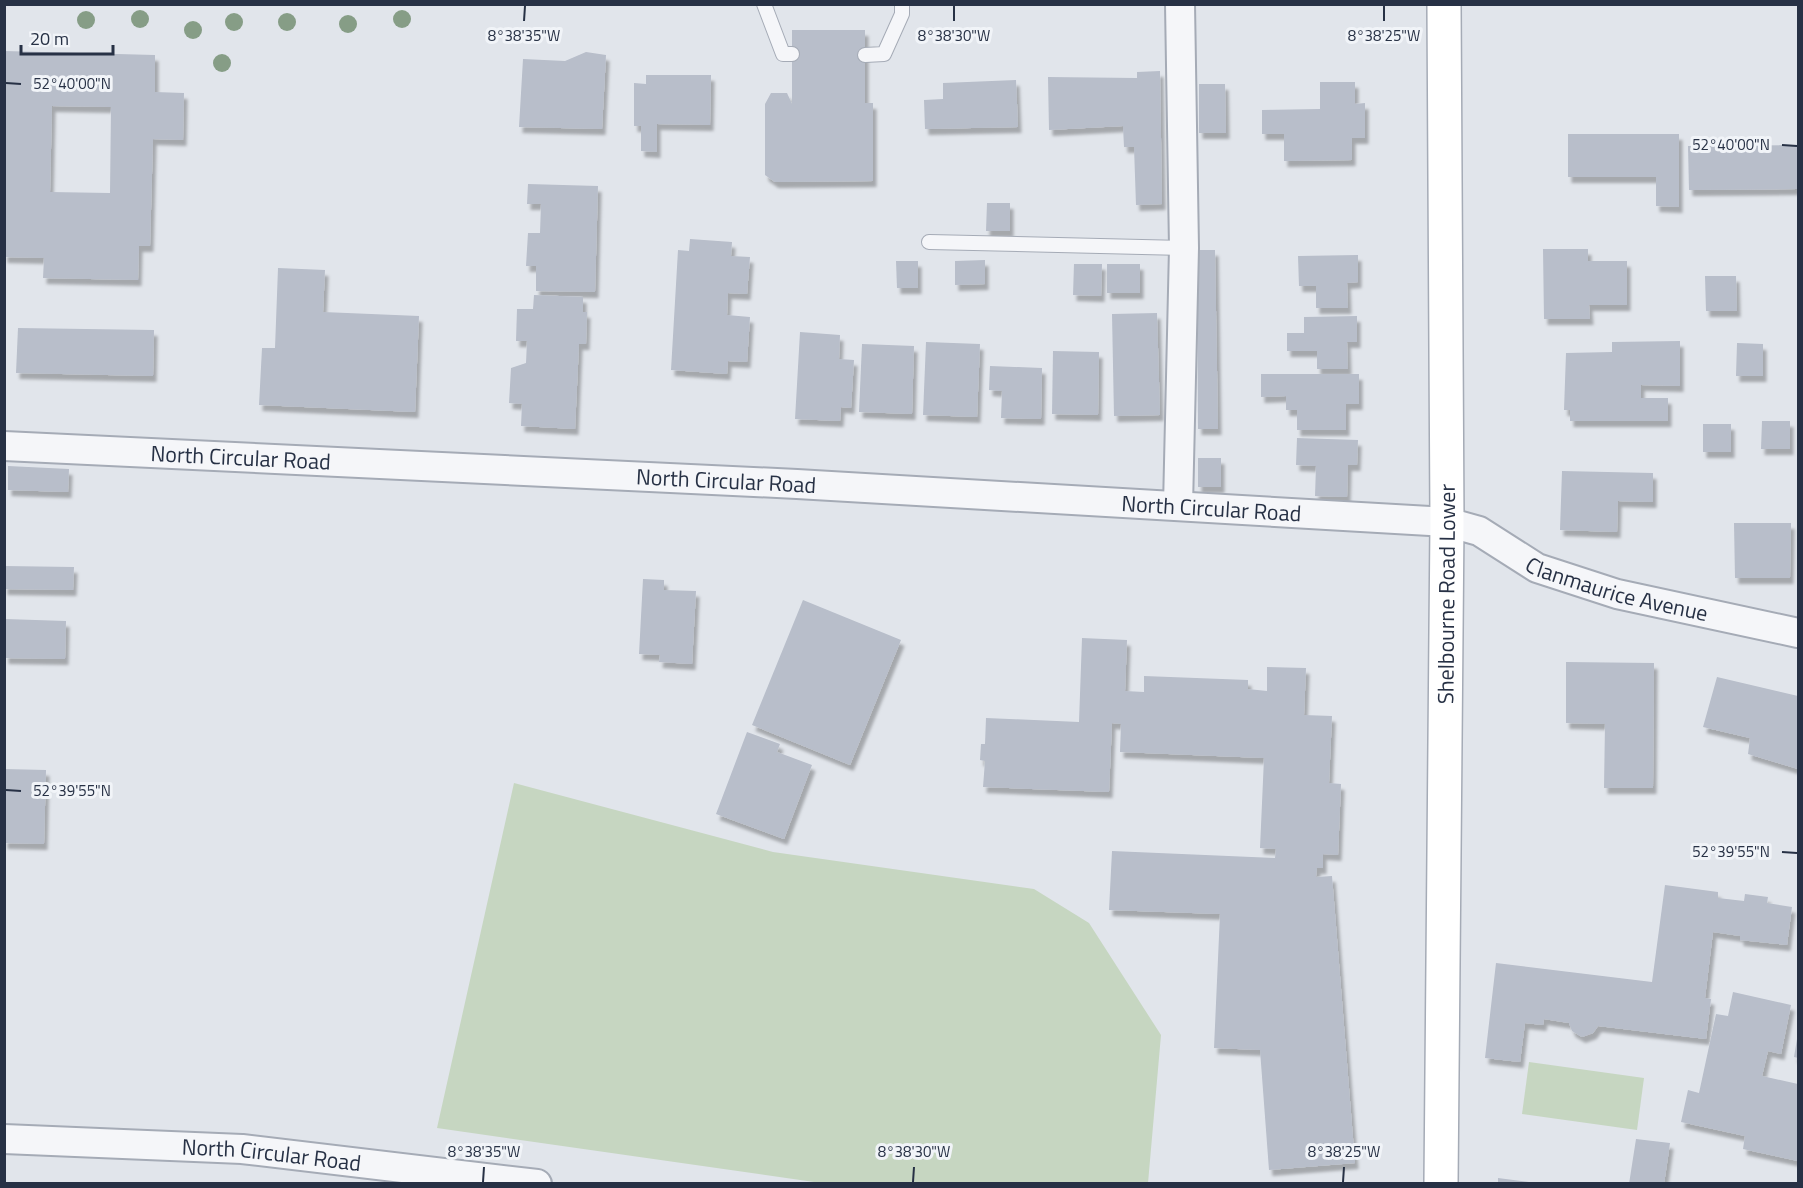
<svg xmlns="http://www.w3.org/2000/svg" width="1803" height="1188" viewBox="0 0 1803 1188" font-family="'Titillium Web',sans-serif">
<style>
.green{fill:#c6d6c1}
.building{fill:#b8beca;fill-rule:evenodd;filter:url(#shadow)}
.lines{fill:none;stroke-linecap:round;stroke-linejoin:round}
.service-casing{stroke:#a5abb6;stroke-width:16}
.minor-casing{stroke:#a5abb6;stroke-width:32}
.secondary-casing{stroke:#a5abb6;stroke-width:36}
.service{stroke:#f5f6f9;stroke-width:14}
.minor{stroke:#f5f6f9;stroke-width:28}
.secondary{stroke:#fff;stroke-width:33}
.tree{fill:#869d86}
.ticks{fill:none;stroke:#273145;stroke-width:2}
.labels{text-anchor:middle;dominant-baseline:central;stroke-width:6;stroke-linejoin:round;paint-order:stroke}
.street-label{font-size:22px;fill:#273145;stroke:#f1f4f8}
.ticks-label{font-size:15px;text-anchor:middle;fill:#273145;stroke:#f1f4f8;stroke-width:6;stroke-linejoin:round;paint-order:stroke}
</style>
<defs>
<filter id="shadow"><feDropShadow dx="3.5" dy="6" stdDeviation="1.5" flood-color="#0004"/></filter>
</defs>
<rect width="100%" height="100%" fill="#e1e5eb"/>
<!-- green -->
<g class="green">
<path d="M 514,783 L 773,852 L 1034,889 L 1089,923 L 1161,1035 L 1148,1183 L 821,1183 L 437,1128 Z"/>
<path d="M 1529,1062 L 1644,1078 L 1637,1130 L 1522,1114 Z"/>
</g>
<!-- building -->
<g class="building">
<path d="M 792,30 L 865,30 L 865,103 L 873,103 L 873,181 L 775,182 L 765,175 L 765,104 L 771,93 L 787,93 L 792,104 Z"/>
<path d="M 4,51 L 155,55 L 155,92 L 184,93 L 183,140 L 153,139 L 150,246 L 139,246 L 138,280 L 43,278 L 44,258 L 4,257 ZM 52,106 L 111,107 L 110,193 L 50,192 Z"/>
<path d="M 586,52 L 606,55 L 602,129 L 519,127 L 523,59 L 565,61 Z"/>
<path d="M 1160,71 L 1162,204 L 1136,205 L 1134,147 L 1124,147 L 1123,126 L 1049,130 L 1048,77 L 1137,78 L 1137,72 Z"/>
<path d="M 646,75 L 711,75 L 710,125 L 657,124 L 657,152 L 641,151 L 641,126 L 634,126 L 634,83 L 646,84 Z"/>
<path d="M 1016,80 L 1018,127 L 925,129 L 924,100 L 943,99 L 943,83 Z"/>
<path d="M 1320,82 L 1355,82 L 1355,104 L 1365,103 L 1365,138 L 1352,138 L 1352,160 L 1284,161 L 1284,134 L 1262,134 L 1262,110 L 1320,109 Z"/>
<path d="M 1199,84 L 1225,84 L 1226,133 L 1199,133 Z"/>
<path d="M 1568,134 L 1679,134 L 1679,207 L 1656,206 L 1656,177 L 1568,177 Z"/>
<path d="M 1798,145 L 1798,189 L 1689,190 L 1688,146 Z"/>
<path d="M 528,184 L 598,186 L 595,292 L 536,291 L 536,266 L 526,266 L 528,233 L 540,233 L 541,204 L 527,204 Z"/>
<path d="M 987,203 L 1010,203 L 1010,231 L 986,231 Z"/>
<path d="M 690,239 L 732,242 L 731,256 L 750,257 L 747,294 L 728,293 L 727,315 L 750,317 L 747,362 L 728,361 L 727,374 L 671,370 L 678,250 L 689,251 Z"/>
<path d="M 1543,249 L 1588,249 L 1588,261 L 1627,261 L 1627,305 L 1589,305 L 1590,319 L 1544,319 Z"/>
<path d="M 1197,250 L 1215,250 L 1218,429 L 1198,429 Z"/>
<path d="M 1358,255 L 1358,282 L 1347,283 L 1348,308 L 1316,308 L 1316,286 L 1299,286 L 1298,256 Z"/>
<path d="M 985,260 L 985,284 L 955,285 L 955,261 Z"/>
<path d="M 896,261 L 918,261 L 918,288 L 897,288 Z"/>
<path d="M 1074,264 L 1102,264 L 1101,296 L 1073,295 Z"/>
<rect x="1107" y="264" width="33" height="29"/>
<path d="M 278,268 L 325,270 L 323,312 L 419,316 L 415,412 L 259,405 L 262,348 L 275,348 Z"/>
<path d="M 1705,276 L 1736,276 L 1737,311 L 1706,311 Z"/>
<path d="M 534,295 L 583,297 L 583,312 L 587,312 L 586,344 L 579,344 L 575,429 L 521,426 L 522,404 L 509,403 L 511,368 L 526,363 L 527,341 L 516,341 L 517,309 L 533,309 Z"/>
<path d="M 1157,313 L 1160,415 L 1114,416 L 1112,314 Z"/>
<path d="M 1357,316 L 1357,342 L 1347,342 L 1348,369 L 1317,369 L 1317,351 L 1287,351 L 1287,333 L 1304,333 L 1304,317 Z"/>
<path d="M 18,328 L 154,330 L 153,376 L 16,373 Z"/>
<path d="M 800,332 L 840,335 L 839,359 L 854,360 L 851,408 L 841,407 L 840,421 L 795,419 Z"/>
<path d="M 1680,341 L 1680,386 L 1641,385 L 1641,398 L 1668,398 L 1668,421 L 1570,421 L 1570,410 L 1564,410 L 1566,353 L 1612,352 L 1612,342 Z"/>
<path d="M 926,342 L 980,344 L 977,417 L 923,415 Z"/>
<path d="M 1737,343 L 1763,344 L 1763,376 L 1736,376 Z"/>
<path d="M 862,344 L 914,346 L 912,414 L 859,412 Z"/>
<path d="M 1053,351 L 1099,352 L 1098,415 L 1052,414 Z"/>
<path d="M 990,366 L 1042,368 L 1041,419 L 1001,418 L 1002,391 L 989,390 Z"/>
<path d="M 1261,374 L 1359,374 L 1359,404 L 1346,404 L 1346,430 L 1297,430 L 1297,410 L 1286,410 L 1286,396 L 1261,397 Z"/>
<path d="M 1762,421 L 1790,421 L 1790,449 L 1761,449 Z"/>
<rect x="1703" y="424" width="28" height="28"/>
<path d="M 1297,438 L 1358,440 L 1357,465 L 1348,465 L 1347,497 L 1315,496 L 1316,466 L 1296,465 Z"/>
<rect x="1198" y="458" width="23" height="29"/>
<path d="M 8,466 L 69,469 L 68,492 L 8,490 Z"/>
<path d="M 1562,471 L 1653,473 L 1653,502 L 1618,501 L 1617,532 L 1560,530 Z"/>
<path d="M 1734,523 L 1791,523 L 1790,578 L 1735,578 Z"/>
<path d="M 4,566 L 74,567 L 73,590 L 4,589 Z"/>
<path d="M 643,579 L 664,580 L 664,590 L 696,591 L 692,664 L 659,662 L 660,655 L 639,654 Z"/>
<path d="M 803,600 L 901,640 L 850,765 L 752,725 Z"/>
<path d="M 5,619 L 66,621 L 65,659 L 5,658 Z"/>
<path d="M 1082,638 L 1127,640 L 1125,691 L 1144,692 L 1144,676 L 1248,680 L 1248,689 L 1267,691 L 1267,667 L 1306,668 L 1304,715 L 1332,716 L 1329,783 L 1341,784 L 1338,855 L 1323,854 L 1323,868 L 1317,868 L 1316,877 L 1332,876 L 1355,1163 L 1269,1170 L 1260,1050 L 1214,1048 L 1220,914 L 1109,910 L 1112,851 L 1275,858 L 1276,849 L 1260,848 L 1264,758 L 1120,752 L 1121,724 L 1112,723 L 1109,792 L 983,787 L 985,761 L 980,760 L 981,744 L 985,744 L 986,718 L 1079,722 Z"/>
<path d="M 1566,662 L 1654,663 L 1653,788 L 1604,788 L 1605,724 L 1566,723 Z"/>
<path d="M 1717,677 L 1798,696 L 1798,769 L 1748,754 L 1750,738 L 1703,727 Z"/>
<path d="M 747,732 L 780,744 L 777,752 L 812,765 L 784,839 L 716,814 Z"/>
<path d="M 4,769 L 46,770 L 44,844 L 4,843 Z"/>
<path d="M 1665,885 L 1718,892 L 1718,898 L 1744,901 L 1745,894 L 1768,897 L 1767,903 L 1792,907 L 1787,945 L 1740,940 L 1740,936 L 1713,932 L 1705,998 L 1711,999 L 1706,1039 L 1598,1026 L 1593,1033 L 1582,1037 L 1572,1031 L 1569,1023 L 1544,1019 L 1543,1025 L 1525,1023 L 1520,1062 L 1485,1058 L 1496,963 L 1652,982 Z"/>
<path d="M 1733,992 L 1791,1005 L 1781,1054 L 1768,1051 L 1762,1076 L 1798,1084 L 1798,1161 L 1743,1149 L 1745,1136 L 1681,1122 L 1688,1090 L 1699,1093 L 1716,1014 L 1728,1016 Z"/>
<path d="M 1797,1039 L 1798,1039 L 1798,1058 L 1794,1057 Z"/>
<path d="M 1636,1139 L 1670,1143 L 1664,1184 L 1629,1184 Z"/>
<path d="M 1498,1178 L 1529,1182 L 1528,1184 L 1498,1184 Z"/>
</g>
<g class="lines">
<defs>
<g id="service">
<path d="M 764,4 L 783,54 L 792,54"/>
<path d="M 865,55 L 884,54 L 902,14 L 902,4"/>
<path d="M 929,242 L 1184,248"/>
</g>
<g id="minor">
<path id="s1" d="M 4,446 L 797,484 L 1447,522 L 1479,531 L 1537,568 L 1617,594 L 1798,633"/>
<path d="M 1178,506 L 1184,248 L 1180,4"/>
<path id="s2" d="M 4,1139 L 242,1149 L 537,1184"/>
</g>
<g id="secondary">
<path id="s3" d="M 1441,1184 L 1447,522 L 1444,4"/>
</g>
</defs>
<!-- service casing -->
<use href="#service" class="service-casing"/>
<!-- minor casing -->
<use href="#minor" class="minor-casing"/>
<!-- secondary casing -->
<use href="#secondary" class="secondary-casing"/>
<!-- service -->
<use href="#service" class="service"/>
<!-- minor -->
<use href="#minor" class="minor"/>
<!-- secondary -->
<use href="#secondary" class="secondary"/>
</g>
<!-- trees -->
<g class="tree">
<circle cx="140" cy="19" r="9"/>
<circle cx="402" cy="19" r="9"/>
<circle cx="86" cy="20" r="9"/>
<circle cx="234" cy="22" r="9"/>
<circle cx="287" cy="22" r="9"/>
<circle cx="348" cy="24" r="9"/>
<circle cx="193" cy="30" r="9"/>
<circle cx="222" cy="63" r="9"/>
</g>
<!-- ticks -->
<path class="ticks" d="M 524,21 L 525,6M 954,21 L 954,6M 1384,21 L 1384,6M 6,83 L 21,84M 1782,145 L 1797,146M 6,790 L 21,791M 1782,852 L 1797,853M 483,1182 L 484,1167M 913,1182 L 914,1167M 1343,1182 L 1344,1167"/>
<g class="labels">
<!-- street labels -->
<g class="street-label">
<text stroke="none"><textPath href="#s1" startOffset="237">North Circular Road</textPath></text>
<text stroke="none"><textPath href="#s1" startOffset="723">North Circular Road</textPath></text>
<text stroke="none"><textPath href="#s1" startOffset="1209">North Circular Road</textPath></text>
<text stroke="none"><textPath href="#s1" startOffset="1630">Clanmaurice Avenue</textPath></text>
<text stroke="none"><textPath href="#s3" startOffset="590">Shelbourne Road Lower</textPath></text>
<text stroke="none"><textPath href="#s2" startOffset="268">North Circular Road</textPath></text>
</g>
</g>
<g class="ticks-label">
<text x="524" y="41">8°38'35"W</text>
<text x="954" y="41">8°38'30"W</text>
<text x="1384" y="41">8°38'25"W</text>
<text x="72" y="89">52°40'00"N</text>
<text x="1731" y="150">52°40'00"N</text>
<text x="72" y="796">52°39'55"N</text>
<text x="1731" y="857">52°39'55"N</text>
<text x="484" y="1157">8°38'35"W</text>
<text x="914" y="1157">8°38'30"W</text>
<text x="1344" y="1157">8°38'25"W</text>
</g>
<!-- border -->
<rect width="1803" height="1188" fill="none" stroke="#273145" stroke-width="12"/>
<!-- scale -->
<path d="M21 45v9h92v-9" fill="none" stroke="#273145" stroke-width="3"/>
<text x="30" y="45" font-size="18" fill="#273145" stroke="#f1f4f8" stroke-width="4.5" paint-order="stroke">20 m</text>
</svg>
